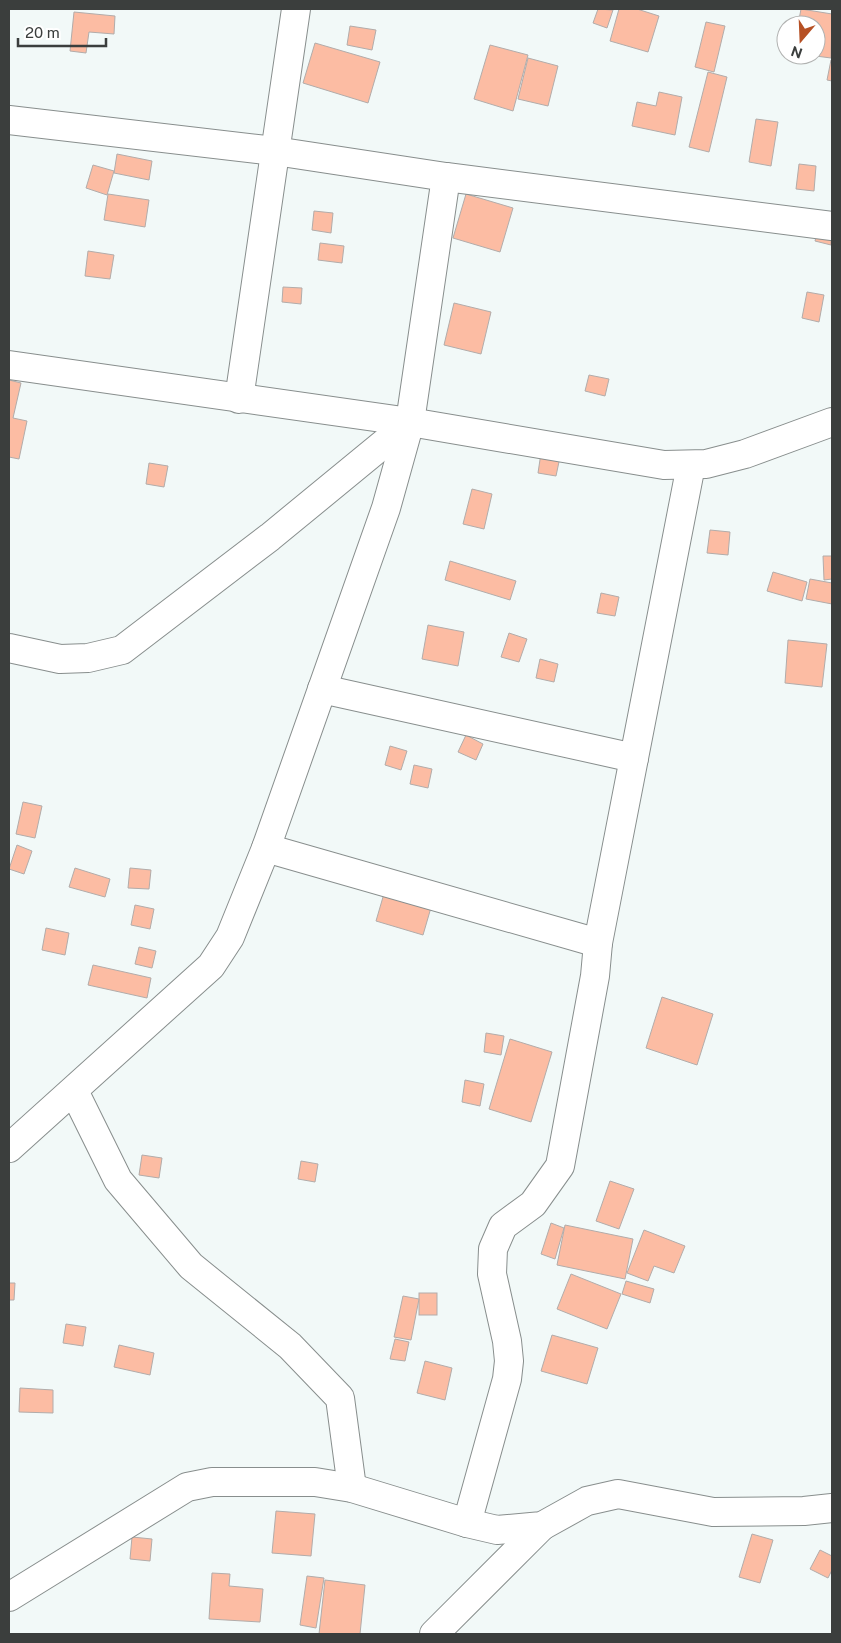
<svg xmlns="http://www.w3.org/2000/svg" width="841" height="1643" viewBox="0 0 841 1643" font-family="'Public Sans',sans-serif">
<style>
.building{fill:#fcbca3;stroke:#b2acaa}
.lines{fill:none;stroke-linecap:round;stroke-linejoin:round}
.street-casing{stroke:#888e8d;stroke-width:30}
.street{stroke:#fff;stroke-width:28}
</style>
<rect width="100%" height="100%" fill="#f2f9f8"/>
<!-- building -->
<g class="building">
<path d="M 598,9 L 613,10 L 607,28 L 593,23 Z"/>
<path d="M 619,9 L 637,9 L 659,16 L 648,52 L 610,41 Z"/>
<path d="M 801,9 L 832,14 L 831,58 L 808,55 L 816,55 L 816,25 L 798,25 Z"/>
<path d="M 74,12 L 115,16 L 114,34 L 89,32 L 86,53 L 70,51 Z"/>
<path d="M 706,22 L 725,26 L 714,72 L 695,67 Z"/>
<path d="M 350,26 L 376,30 L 372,50 L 347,45 Z"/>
<path d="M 315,43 L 380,62 L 368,103 L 303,83 Z"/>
<path d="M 490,45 L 528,55 L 513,111 L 474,99 Z"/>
<path d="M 528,58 L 558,66 L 548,106 L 518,99 Z"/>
<path d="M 831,60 L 832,60 L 832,81 L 827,80 Z"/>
<path d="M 708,72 L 727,77 L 709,152 L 689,147 Z"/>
<path d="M 659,92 L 682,97 L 675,135 L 632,126 L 637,102 L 656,106 Z"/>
<path d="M 756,119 L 778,122 L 771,166 L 749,162 Z"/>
<path d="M 117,154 L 152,161 L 149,180 L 114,173 Z"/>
<path d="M 799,164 L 816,166 L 814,191 L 796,189 Z"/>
<path d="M 93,165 L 114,171 L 107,195 L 86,188 Z"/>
<path d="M 108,194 L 149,200 L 145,227 L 104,220 Z"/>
<path d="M 466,194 L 513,208 L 500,252 L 453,238 Z"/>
<path d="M 314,211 L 333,213 L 331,233 L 312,230 Z"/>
<path d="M 821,217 L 832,220 L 831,245 L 815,241 Z"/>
<path d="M 320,243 L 344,246 L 342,263 L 318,260 Z"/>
<path d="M 88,251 L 114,255 L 110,279 L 85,276 Z"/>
<path d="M 283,287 L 302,288 L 301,304 L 282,302 Z"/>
<path d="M 807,292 L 824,295 L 819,322 L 802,318 Z"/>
<path d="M 454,303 L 491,312 L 481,354 L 444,345 Z"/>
<path d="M 589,375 L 609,379 L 605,396 L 585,391 Z"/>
<path d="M 9,380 L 21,383 L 13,418 L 27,421 L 19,459 L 9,457 Z"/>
<path d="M 541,453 L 560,457 L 556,476 L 538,473 Z"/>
<path d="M 149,463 L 168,466 L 164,487 L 146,484 Z"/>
<path d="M 472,489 L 492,494 L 484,529 L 463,524 Z"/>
<path d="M 710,530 L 730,532 L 728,555 L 707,553 Z"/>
<path d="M 823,556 L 832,556 L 832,579 L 824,580 Z"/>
<path d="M 450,561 L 516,581 L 510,600 L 445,580 Z"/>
<path d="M 773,572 L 807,582 L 802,601 L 767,591 Z"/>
<path d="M 810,579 L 832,583 L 832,604 L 806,599 Z"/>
<path d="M 601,593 L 619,597 L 615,616 L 597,613 Z"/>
<path d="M 428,625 L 464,632 L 458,666 L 422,659 Z"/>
<path d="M 509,633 L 527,639 L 519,662 L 501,657 Z"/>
<path d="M 788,640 L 827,644 L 822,687 L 785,683 Z"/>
<path d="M 540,659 L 558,664 L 554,682 L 536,678 Z"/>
<path d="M 466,735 L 483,744 L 476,760 L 458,752 Z"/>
<path d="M 390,746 L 407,751 L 401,770 L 385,765 Z"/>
<path d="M 414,765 L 432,769 L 428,788 L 410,784 Z"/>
<path d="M 23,802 L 42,806 L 35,838 L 16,834 Z"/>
<path d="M 17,845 L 32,851 L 24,874 L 9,869 Z"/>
<path d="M 75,868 L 110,879 L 105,897 L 69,887 Z"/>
<path d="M 130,868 L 151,870 L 149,889 L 128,888 Z"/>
<path d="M 390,873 L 437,887 L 423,935 L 376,921 Z"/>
<path d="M 135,905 L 154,909 L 150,929 L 131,925 Z"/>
<path d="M 46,928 L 69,933 L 65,955 L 42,950 Z"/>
<path d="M 139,947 L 156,951 L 152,968 L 135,964 Z"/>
<path d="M 93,965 L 151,978 L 147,998 L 88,985 Z"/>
<path d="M 662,997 L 713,1014 L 697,1065 L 646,1048 Z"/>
<path d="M 486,1033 L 504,1036 L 501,1055 L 484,1052 Z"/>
<path d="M 510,1039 L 552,1052 L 531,1122 L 489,1109 Z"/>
<path d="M 465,1080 L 484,1084 L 480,1106 L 462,1102 Z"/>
<path d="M 142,1155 L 162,1158 L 159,1178 L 139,1175 Z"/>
<path d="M 301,1161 L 318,1164 L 315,1182 L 298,1179 Z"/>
<path d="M 610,1181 L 634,1189 L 619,1229 L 596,1221 Z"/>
<path d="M 551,1223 L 564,1228 L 555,1259 L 541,1254 Z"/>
<path d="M 565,1225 L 633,1239 L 625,1279 L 557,1265 Z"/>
<path d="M 644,1230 L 685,1246 L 674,1273 L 654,1266 L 648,1281 L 627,1273 Z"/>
<path d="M 571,1274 L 621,1294 L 607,1329 L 557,1309 Z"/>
<path d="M 626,1281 L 654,1289 L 650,1303 L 622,1294 Z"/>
<path d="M 9,1283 L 15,1283 L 14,1300 L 9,1300 Z"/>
<rect x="419" y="1293" width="18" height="22"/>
<path d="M 403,1296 L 419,1299 L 411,1340 L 394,1337 Z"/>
<path d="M 66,1324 L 86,1327 L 83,1346 L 63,1343 Z"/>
<path d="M 552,1335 L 598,1348 L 587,1384 L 541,1371 Z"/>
<path d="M 395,1339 L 409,1342 L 405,1361 L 390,1359 Z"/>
<path d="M 119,1345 L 154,1353 L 150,1375 L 114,1367 Z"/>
<path d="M 425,1361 L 452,1368 L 445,1400 L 417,1393 Z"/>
<path d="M 20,1388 L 53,1390 L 53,1413 L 19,1412 Z"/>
<path d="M 276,1511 L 315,1514 L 311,1556 L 272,1553 Z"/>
<path d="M 752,1534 L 773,1540 L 760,1583 L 739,1577 Z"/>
<path d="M 132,1537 L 152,1539 L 150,1561 L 130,1559 Z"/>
<path d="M 820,1550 L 832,1556 L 832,1570 L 828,1578 L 810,1569 Z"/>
<path d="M 212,1573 L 230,1574 L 229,1586 L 263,1589 L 260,1622 L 209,1619 Z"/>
<path d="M 307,1576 L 324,1578 L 316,1628 L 300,1625 Z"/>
<path d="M 325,1580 L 365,1585 L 360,1634 L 319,1634 Z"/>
</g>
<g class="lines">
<defs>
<g id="street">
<path d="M 9,120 L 275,151 L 446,177 L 832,226"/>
<path d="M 9,365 L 410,422"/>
<path d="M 239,399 L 296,9"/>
<path d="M 9,648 L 60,659 L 88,658 L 122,650 L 270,537 L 410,422 L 664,465 L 706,464 L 745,454 L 832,422"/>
<path d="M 322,689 L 634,758"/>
<path d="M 266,848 L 598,943"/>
<path d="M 74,1091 L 118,1180 L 191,1266 L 290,1346 L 340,1398 L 352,1488"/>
<path d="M 9,1148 L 211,966 L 230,937 L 266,848 L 386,508 L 410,422 L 446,177"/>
<path d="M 467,1523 L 507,1379 L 509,1361 L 507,1341 L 492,1274 L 493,1249 L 503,1226 L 533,1204 L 560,1166 L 595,976 L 598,943 L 691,465"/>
<path d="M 9,1597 L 187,1487 L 212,1482 L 315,1482 L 352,1488 L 467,1523 L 497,1530 L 542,1526 L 587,1501 L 618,1494 L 713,1512 L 804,1511 L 832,1508"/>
<path d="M 434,1634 L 542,1526"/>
</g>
</defs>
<!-- street casing -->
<use href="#street" class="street-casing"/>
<!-- street -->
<use href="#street" class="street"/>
</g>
<!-- border -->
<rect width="841" height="1643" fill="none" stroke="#3b3e3d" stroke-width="20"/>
<!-- north arrow -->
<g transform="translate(801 40) rotate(199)"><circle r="24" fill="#ffffff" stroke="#b1b2b1"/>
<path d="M0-4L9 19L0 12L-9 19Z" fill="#b65024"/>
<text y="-8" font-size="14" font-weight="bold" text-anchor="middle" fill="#3b3e3d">N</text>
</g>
<!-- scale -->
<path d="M18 38v8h88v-8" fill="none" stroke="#3b3e3d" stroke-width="2.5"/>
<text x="25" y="38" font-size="15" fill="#3b3e3d" stroke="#ffffff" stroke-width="4" paint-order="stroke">20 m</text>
</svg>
